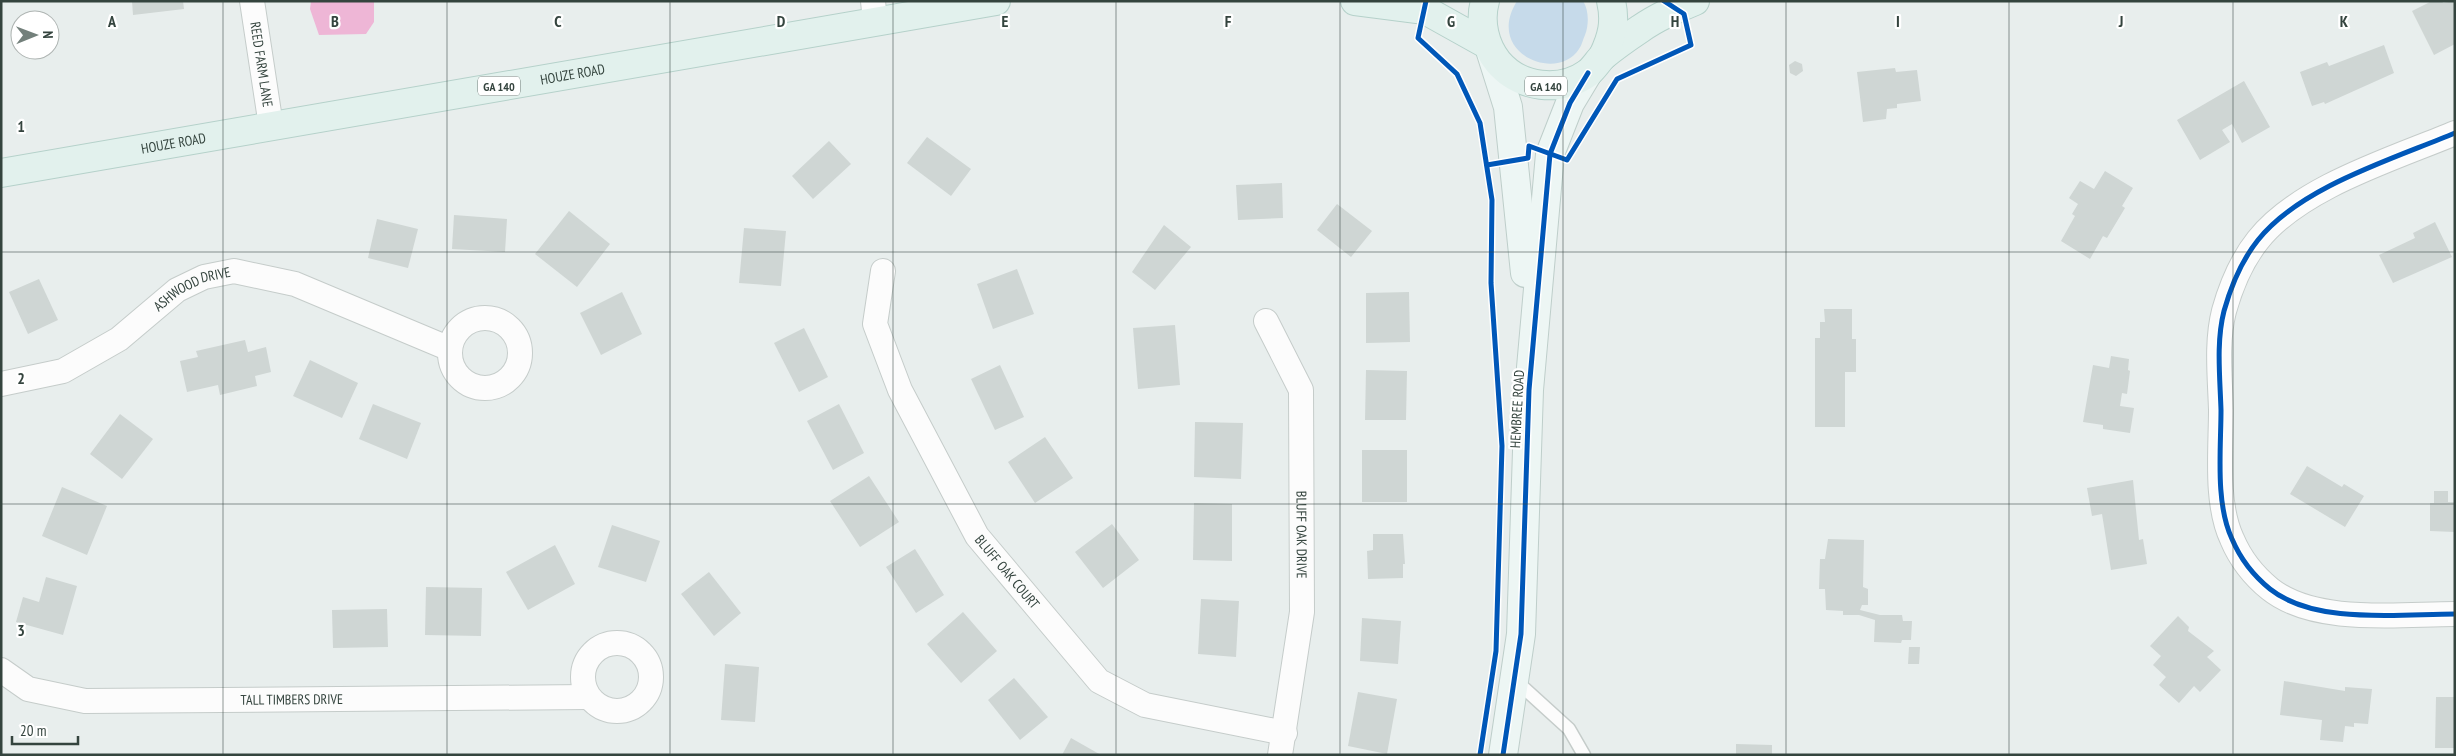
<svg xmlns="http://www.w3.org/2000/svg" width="2456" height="756" viewBox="0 0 2456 756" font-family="'PT Sans Narrow',sans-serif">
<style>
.green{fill:#c6daea}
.water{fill:#eeb6d6}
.building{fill:#cfd6d4}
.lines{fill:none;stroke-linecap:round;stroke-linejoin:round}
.lane-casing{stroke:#c5ccca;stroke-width:15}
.street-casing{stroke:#c5ccca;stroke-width:26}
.secondary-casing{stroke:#bececa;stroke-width:30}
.primary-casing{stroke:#b5d1ca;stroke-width:30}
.lane{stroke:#fcfcfc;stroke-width:12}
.street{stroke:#fcfcfc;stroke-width:24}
.secondary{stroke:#edf6f4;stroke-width:28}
.primary{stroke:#e2f1ed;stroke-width:28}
.cycleway-casing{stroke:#fff;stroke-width:8}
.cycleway{stroke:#0057b8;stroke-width:5}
.grid{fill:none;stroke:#34443e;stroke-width:1;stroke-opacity:0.55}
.labels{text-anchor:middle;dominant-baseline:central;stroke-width:4.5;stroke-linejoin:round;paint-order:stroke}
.shield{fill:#fff;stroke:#717c78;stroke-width:1}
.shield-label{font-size:12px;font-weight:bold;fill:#34443e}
.street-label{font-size:14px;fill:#34443e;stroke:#fff}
.grid-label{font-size:16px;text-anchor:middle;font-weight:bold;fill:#34443e;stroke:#fff;stroke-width:4.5;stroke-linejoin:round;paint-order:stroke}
</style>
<rect width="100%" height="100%" fill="#e8eeed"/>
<!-- green -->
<path class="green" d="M 1517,1 L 1583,1 C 1589,10 1589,25 1585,35 C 1583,39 1582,45 1579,49 C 1558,83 1484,54 1517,1 Z"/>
<!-- water -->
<path class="water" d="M 311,1 L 374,1 L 374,22 L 366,34 L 319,35 L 310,9 Z"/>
<!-- building -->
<g class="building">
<path d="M 132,1 L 183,1 L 184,9 L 133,15 Z"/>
<path d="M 2432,1 L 2442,1 L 2443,3 L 2455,1 L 2455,44 L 2434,55 L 2412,11 Z"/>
<path d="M 2384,45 L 2394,73 L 2325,104 L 2324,102 L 2312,106 L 2300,72 L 2327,62 L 2329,66 Z"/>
<path d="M 1795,61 L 1802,64 L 1803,71 L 1796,76 L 1790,73 L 1789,65 Z"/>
<path d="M 1895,68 L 1896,72 L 1917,70 L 1921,101 L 1897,104 L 1897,108 L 1887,109 L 1886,119 L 1863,122 L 1857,72 Z"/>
<path d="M 2244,81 L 2270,127 L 2242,143 L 2232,124 L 2222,130 L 2230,142 L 2200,160 L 2177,120 Z"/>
<path d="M 927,137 L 971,169 L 951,196 L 907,163 Z"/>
<path d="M 829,141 L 851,164 L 813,199 L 792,176 Z"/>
<path d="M 2105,171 L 2133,188 L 2122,206 L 2125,208 L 2107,238 L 2103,236 L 2090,259 L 2061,241 L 2075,216 L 2072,214 L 2078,204 L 2069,198 L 2080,181 L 2094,189 Z"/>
<path d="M 1282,183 L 1283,218 L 1238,220 L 1236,185 Z"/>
<path d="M 1337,204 L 1372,231 L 1351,257 L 1317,230 Z"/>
<path d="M 569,211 L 610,244 L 577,287 L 535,254 Z"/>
<path d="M 454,215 L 507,219 L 505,252 L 452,249 Z"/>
<path d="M 377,219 L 418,229 L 408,268 L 368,258 Z"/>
<path d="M 2435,222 L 2452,257 L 2393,283 L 2379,255 L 2415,238 L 2413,233 Z"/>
<path d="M 1164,225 L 1191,247 L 1155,290 L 1132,272 Z"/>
<path d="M 744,228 L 786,231 L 781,286 L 739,283 Z"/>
<path d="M 1017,269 L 1034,314 L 993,329 L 977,284 Z"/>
<path d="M 39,279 L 58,320 L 28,334 L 9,292 Z"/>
<path d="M 622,292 L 642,334 L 601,355 L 580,313 Z"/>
<path d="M 1409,292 L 1410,342 L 1366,343 L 1366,293 Z"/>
<path d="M 1824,309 L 1852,309 L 1852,339 L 1856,339 L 1856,372 L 1845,372 L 1845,427 L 1815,427 L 1815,338 L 1820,338 L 1820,322 L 1825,322 Z"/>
<path d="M 1175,325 L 1180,385 L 1138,389 L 1133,328 Z"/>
<path d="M 804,328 L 828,377 L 799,392 L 774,343 Z"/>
<path d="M 245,340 L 248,352 L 266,347 L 271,372 L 255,376 L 257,386 L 220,395 L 218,385 L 187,392 L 180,361 L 198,357 L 196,351 Z"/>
<path d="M 2111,356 L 2129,359 L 2128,370 L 2130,371 L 2127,394 L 2122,393 L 2120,406 L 2134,408 L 2130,433 L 2103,429 L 2103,425 L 2083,422 L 2093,365 L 2109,368 Z"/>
<path d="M 310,360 L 358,383 L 342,418 L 293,396 Z"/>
<path d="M 1000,365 L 1024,417 L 995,430 L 971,379 Z"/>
<path d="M 1366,370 L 1407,371 L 1406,420 L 1365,420 Z"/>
<path d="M 373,404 L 421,423 L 407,459 L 359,439 Z"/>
<path d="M 839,404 L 864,453 L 833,470 L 807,421 Z"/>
<path d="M 120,414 L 153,439 L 122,479 L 90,454 Z"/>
<path d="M 1195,422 L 1243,423 L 1241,479 L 1194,477 Z"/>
<path d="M 1045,437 L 1073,478 L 1035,503 L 1008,462 Z"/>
<rect x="1362" y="450" width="45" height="52"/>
<path d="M 2307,466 L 2342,487 L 2344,484 L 2364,496 L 2345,527 L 2290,494 Z"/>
<path d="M 869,476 L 899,522 L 860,547 L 830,501 Z"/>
<path d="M 2133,480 L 2139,540 L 2143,539 L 2147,564 L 2111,570 L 2102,514 L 2092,516 L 2087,488 Z"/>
<path d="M 62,487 L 107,506 L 87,555 L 42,536 Z"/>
<path d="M 2434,491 L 2448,491 L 2448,502 L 2455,502 L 2455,532 L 2430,531 L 2430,503 L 2434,503 Z"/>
<path d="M 1194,503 L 1232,504 L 1232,561 L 1193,560 Z"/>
<path d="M 1112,524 L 1139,560 L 1103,588 L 1075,552 Z"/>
<path d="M 612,525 L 660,541 L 646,582 L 598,567 Z"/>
<path d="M 1373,534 L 1403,534 L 1405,564 L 1403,564 L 1403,578 L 1368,579 L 1367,551 L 1373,550 Z"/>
<path d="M 1828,539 L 1864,540 L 1863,587 L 1868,589 L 1868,605 L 1862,605 L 1860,610 L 1880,615 L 1902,615 L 1903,621 L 1912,621 L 1911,640 L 1902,640 L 1901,643 L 1874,642 L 1875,620 L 1859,615 L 1843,615 L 1843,611 L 1826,610 L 1825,589 L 1819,589 L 1820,559 L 1825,559 Z"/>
<path d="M 555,545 L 575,584 L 528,610 L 506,572 Z"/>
<path d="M 915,549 L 944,595 L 916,613 L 886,567 Z"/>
<path d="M 709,572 L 741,613 L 714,636 L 681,594 Z"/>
<path d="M 46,577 L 77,586 L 63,635 L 16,622 L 23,597 L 39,602 Z"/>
<path d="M 426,587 L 482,588 L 481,636 L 425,635 Z"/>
<path d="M 1201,599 L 1239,601 L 1236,657 L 1198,654 Z"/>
<path d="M 387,609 L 388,647 L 333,648 L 332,610 Z"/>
<path d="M 963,612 L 997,651 L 961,683 L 927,644 Z"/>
<path d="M 2178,616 L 2189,627 L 2188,631 L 2214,651 L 2207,657 L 2221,670 L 2200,692 L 2194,686 L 2179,703 L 2159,685 L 2166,677 L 2153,665 L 2161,656 L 2150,646 Z"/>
<path d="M 1362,618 L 1401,621 L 1398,664 L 1360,661 Z"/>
<path d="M 1909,647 L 1920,647 L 1919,664 L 1908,664 Z"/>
<path d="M 725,664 L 759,667 L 755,722 L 721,720 Z"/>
<path d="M 1014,678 L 1048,717 L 1020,740 L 988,700 Z"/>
<path d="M 2284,681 L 2345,691 L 2345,687 L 2372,689 L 2368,724 L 2354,723 L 2354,727 L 2345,726 L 2343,742 L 2320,740 L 2322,720 L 2280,715 Z"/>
<path d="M 1358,692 L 1397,699 L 1387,754 L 1348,746 Z"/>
<path d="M 2436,697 L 2455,697 L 2455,748 L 2435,748 Z"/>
<path d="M 1071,738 L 1101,755 L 1062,755 Z"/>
<path d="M 1736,744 L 1772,745 L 1772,755 L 1736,755 Z"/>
</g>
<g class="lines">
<defs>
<path id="lane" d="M 1515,680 L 1569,729 L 1584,755"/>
<g id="street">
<path id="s1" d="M 252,1 L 271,126"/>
<path d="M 873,1 L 875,21"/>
<path d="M 2455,133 C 2393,159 2300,187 2258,240 C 2242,260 2231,286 2224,311 C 2216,342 2220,377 2221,410 C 2221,449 2215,503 2232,539 C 2240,558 2254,576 2270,589 C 2315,625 2399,614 2455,614"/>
<path id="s2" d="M 883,271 L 875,324 L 900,390 L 977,536 L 1099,681 L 1145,705 L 1285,733"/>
<circle cx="485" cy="353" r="35"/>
<path id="s3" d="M 1266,321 L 1301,390 L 1302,612 L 1280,755"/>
<path id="s4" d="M 1,384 L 63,371 L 119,339 L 177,290 L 204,277 L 234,271 L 295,284 L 450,349"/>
<circle cx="617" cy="677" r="34"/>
<path id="s5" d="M 1,670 L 28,689 L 85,701 L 588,697"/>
</g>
<g id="secondary">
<path d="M 1491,53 L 1508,107 L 1525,273"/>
<path d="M 1503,755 L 1521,634 L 1529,390 L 1550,154 L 1570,103 L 1588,73"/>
</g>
<g id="primary">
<path d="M 1355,1 L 1425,10 L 1486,44"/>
<path d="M 1485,1 C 1479,22 1485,46 1498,62 C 1520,88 1560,93 1588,73 C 1594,68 1598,61 1603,56 C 1615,46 1628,37 1640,29 C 1657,17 1676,9 1695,1"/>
<path d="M 1603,56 C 1612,37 1616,22 1611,1"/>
<path id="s6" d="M 1,173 L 996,1"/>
</g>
</defs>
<!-- lane casing -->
<use href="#lane" class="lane-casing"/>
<!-- street casing -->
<use href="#street" class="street-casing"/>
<!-- secondary casing -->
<use href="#secondary" class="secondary-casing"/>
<!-- primary casing -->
<use href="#primary" class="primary-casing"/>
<!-- lane -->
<use href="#lane" class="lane"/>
<!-- street -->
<use href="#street" class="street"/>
<!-- secondary -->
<use href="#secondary" class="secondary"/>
<!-- primary -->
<use href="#primary" class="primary"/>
<defs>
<g id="cycleway">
<path d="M 1426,1 L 1418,38 L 1457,74 L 1480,123 L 1492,200 L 1491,283 L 1502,446 L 1496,651 L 1480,755"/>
<path d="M 2455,133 C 2393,159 2300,187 2258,240 C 2242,260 2231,286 2224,311 C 2216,342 2220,377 2221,410 C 2221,449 2215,503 2232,539 C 2240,558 2254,576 2270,589 C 2315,625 2399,614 2455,614"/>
<path d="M 1487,165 L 1528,158 L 1529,146 L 1567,160 L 1617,79 L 1691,45 L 1684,14 L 1664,1"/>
<path d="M 1503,755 L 1521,634 L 1529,390 L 1550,154 L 1570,103 L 1588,73"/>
</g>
</defs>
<!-- cycleway casing -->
<use href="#cycleway" class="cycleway-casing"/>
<!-- cycleway -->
<use href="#cycleway" class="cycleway"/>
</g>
<!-- grid -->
<path class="grid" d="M 223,1 L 223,755M 447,1 L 447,755M 670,1 L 670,755M 893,1 L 893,755M 1116,1 L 1116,755M 1340,1 L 1340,755M 1563,1 L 1563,755M 1786,1 L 1786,755M 2009,1 L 2009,755M 2233,1 L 2233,755M 1,252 L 2455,252M 1,504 L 2455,504"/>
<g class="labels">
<!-- shield labels -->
<g class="shield">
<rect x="478" y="76.5" width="42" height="19" rx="4"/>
<rect x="1525" y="76.5" width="42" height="19" rx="4"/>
</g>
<g class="shield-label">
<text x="499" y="86">GA 140</text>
<text x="1546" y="86">GA 140</text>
</g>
<!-- street labels -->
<g class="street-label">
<text stroke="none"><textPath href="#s1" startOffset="64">REED FARM LANE</textPath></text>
<text stroke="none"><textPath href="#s6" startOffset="580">HOUZE ROAD</textPath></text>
<text stroke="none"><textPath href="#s6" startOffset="175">HOUZE ROAD</textPath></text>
<text stroke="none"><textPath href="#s4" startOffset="218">ASHWOOD DRIVE</textPath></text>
<text transform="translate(1517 409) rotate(-87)">HEMBREE ROAD</text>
<text stroke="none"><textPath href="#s3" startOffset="222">BLUFF OAK DRIVE</textPath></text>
<text stroke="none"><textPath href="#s2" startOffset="336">BLUFF OAK COURT</textPath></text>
<text stroke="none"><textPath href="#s5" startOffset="298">TALL TIMBERS DRIVE</textPath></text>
</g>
</g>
<g class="grid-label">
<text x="112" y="27">A</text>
<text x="335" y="27">B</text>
<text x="558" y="27">C</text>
<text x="781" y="27">D</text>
<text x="1005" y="27">E</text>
<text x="1228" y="27">F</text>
<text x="1451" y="27">G</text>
<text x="1675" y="27">H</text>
<text x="1898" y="27">I</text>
<text x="2121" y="27">J</text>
<text x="2344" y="27">K</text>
<text x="21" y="132">1</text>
<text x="21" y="384">2</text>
<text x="21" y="636">3</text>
</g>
<!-- border -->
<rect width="2456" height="756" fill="none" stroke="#34443e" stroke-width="5"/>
<!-- north arrow -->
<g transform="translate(35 35) rotate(89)"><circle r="24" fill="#ffffff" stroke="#aeb4b2"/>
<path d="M0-4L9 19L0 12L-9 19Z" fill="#73807b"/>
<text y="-8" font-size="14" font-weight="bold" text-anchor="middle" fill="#34443e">N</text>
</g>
<!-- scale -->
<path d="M12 736v8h66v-8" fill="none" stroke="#34443e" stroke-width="2.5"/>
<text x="20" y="736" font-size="15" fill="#34443e" stroke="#ffffff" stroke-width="4" paint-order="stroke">20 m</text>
</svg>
